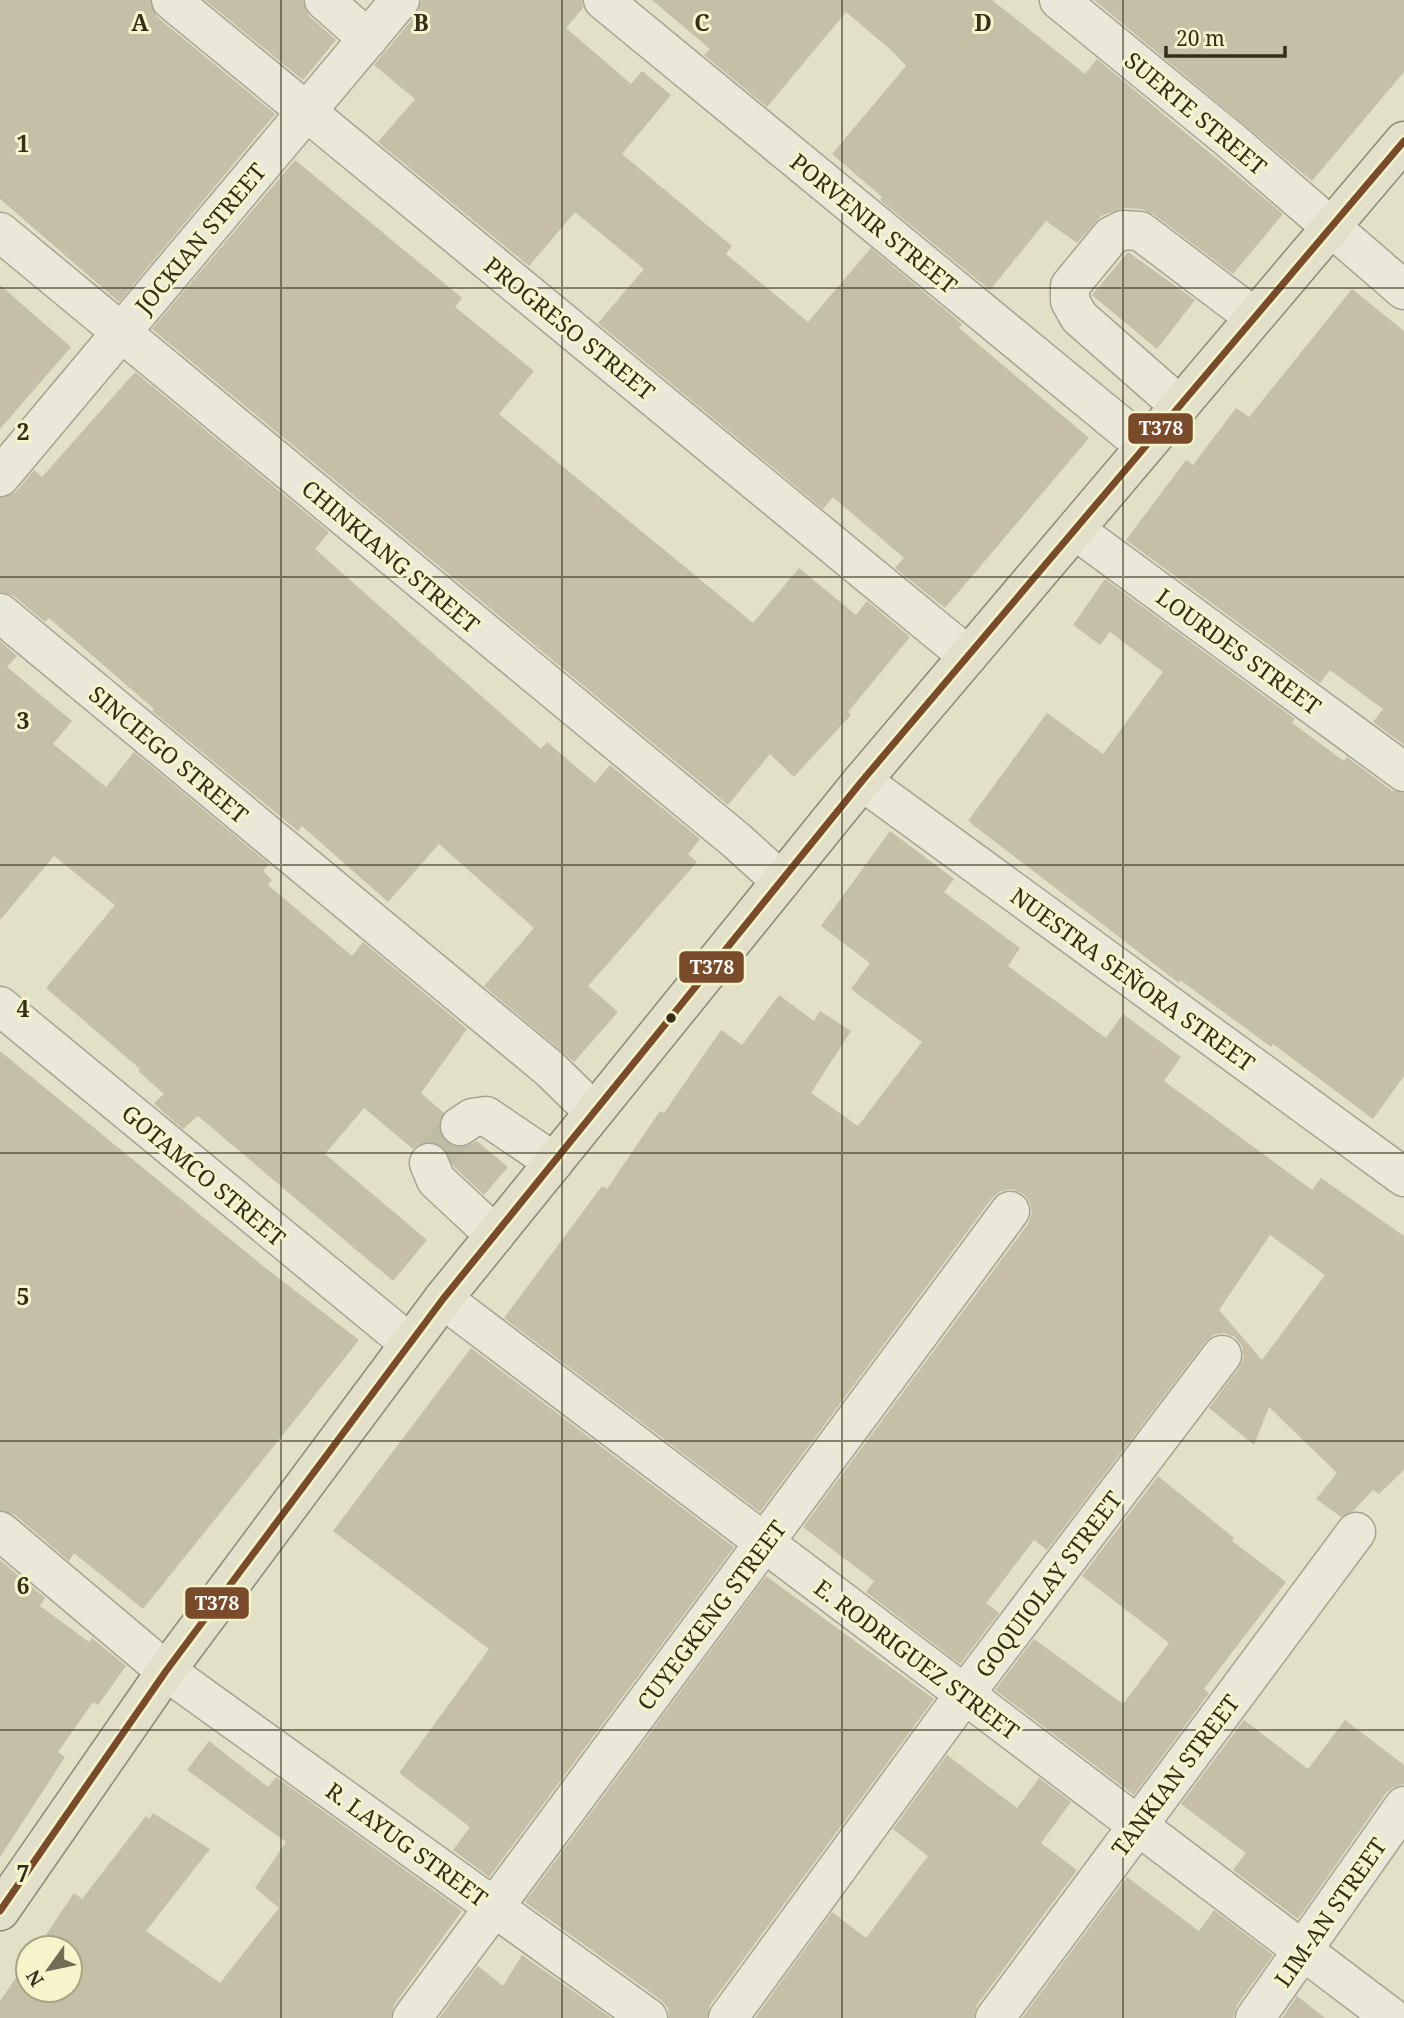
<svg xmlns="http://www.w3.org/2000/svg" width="1404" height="2018" viewBox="0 0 1404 2018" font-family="'Noto Serif',serif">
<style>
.building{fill:#c5bfa8;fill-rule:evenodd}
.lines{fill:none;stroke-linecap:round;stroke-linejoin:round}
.minor-tunnel{stroke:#bfbca4;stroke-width:38;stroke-dasharray:38 19;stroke-linecap:butt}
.minor-casing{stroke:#a6a490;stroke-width:41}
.major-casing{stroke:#8c8977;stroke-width:41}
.minor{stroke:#eae8d9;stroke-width:38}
.major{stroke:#e2e0ca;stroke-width:38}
.bus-1-casing{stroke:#f5f4cb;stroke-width:12}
.bus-1{stroke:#7a4b2a;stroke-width:7}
.grid{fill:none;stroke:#332d1a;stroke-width:2;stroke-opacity:0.55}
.bus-dot{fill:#332d1a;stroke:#f5f4cb;stroke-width:2.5}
.labels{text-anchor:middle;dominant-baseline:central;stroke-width:6;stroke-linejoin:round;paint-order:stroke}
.street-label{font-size:23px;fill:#332d1a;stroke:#f5f4cb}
.grid-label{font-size:23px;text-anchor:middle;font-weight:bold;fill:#332d1a;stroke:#f5f4cb;stroke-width:6;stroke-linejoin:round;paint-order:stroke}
.line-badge{stroke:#f5f4cb;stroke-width:2.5}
.badge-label{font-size:19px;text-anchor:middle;font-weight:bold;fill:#fff}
</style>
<rect width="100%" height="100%" fill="#e2e0c6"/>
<!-- building -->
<g class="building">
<path d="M 0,0 L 150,0 L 157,17 L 275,114 L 119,302 L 0,199 Z"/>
<path d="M 205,0 L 303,0 L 309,16 L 336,40 L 303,80 Z"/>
<path d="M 421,0 L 582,0 L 583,8 L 566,28 L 631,84 L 642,71 L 671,95 L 622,154 L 732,246 L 726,254 L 808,322 L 871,248 L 962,324 L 959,328 L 1089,438 L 945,608 L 895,568 L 904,558 L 833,497 L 823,509 L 598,323 L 644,269 L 575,212 L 529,266 L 378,142 L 415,99 L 374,65 L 417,14 Z"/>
<path d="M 652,0 L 992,0 L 1085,74 L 1097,59 L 1283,214 L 1233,274 L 1153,214 L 1142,209 L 1124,208 L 1101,216 L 1077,243 L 1046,221 L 990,290 L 880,200 L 882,197 L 832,154 L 906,66 L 892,51 L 846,12 L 767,107 L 704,55 L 710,49 Z"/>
<path d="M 1094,0 L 1404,0 L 1404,72 L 1312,181 Z"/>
<path d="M 295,160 L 462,298 L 455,307 L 534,371 L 499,414 L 753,623 L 799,568 L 856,615 L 867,601 L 910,637 L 848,712 L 851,715 L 794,777 L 770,754 L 728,805 L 152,329 Z"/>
<path d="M 1128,252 L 1195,300 L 1157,349 L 1092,295 Z"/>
<path d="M 0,285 L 71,347 L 0,429 Z"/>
<path d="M 1352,289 L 1404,331 L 1404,745 L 1373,722 L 1383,709 L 1330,670 L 1320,683 L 1126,540 L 1186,460 L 1193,465 L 1236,408 L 1249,417 Z"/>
<path d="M 135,372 L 329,532 L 315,549 L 541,749 L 547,742 L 595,783 L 610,765 L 700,839 L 688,854 L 697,862 L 588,986 L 618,1012 L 574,1062 L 484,986 L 534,928 L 439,844 L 388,902 L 302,826 L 298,831 L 152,711 L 154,709 L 49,618 L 45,622 L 14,596 L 0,592 L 0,498 L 16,492 L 34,470 L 42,477 Z"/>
<path d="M 1105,579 L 1295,719 L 1292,723 L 1344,761 L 1347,757 L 1391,790 L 1404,793 L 1404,1076 L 1373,1119 L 1273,1044 L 1271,1047 L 1180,980 L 1179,983 L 968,821 L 1047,713 L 1103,754 L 1163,672 L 1110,632 L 1100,645 L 1073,625 Z"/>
<path d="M 0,641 L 17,656 L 7,667 L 72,721 L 53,744 L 106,787 L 134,752 L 269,864 L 263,871 L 272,880 L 268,885 L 352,956 L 363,942 L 467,1029 L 421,1093 L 444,1113 L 438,1128 L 442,1139 L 450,1145 L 462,1148 L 477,1141 L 508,1167 L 484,1195 L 454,1167 L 442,1145 L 431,1141 L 421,1143 L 413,1149 L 364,1108 L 325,1154 L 427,1240 L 393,1281 L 198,1116 L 183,1129 L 163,1112 L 154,1103 L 164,1094 L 138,1071 L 140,1069 L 46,988 L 115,905 L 54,856 L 0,920 Z"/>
<path d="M 890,831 L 954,879 L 944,892 L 1020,948 L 1008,966 L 1106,1038 L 1123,1014 L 1181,1057 L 1164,1081 L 1312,1190 L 1321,1178 L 1404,1236 L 1404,1470 L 1379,1494 L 1373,1490 L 1353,1511 L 1341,1517 L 1316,1499 L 1337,1473 L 1269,1407 L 1254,1445 L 1209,1408 L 1239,1368 L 1244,1357 L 1242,1346 L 1235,1337 L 1224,1333 L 1213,1335 L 1205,1342 L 1047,1550 L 1034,1540 L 986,1603 L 999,1613 L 960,1664 L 866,1592 L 874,1581 L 803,1527 L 1028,1224 L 1032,1213 L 1030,1203 L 1024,1194 L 1012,1189 L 1001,1191 L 992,1198 L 760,1512 L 504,1318 L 602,1186 L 607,1189 L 660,1111 L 664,1113 L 721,1030 L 742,1045 L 779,995 L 814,1021 L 820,1011 L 851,1031 L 811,1093 L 858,1126 L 922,1042 L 851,989 L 870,963 L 821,926 ZM 1270,1235 L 1325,1275 L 1262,1360 L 1219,1310 Z"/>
<path d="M 0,1051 L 263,1266 L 359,1340 L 143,1609 L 74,1553 L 69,1561 L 14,1514 L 0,1510 Z"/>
<path d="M 471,1348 L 734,1547 L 489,1877 L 453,1850 L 470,1827 L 399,1773 L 489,1649 L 333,1531 Z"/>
<path d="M 1158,1476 L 1234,1538 L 1232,1541 L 1286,1582 L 1204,1689 L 1209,1693 L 1134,1795 L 995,1690 L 1034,1639 L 1123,1704 L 1169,1643 L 1082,1576 Z"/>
<path d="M 0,1560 L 45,1598 L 40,1606 L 89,1642 L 92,1638 L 126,1666 L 98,1705 L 93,1702 L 58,1752 L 65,1757 L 0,1857 Z"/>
<path d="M 766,1576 L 934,1699 L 710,2005 L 707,2018 L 669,2018 L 668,2008 L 661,2000 L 525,1902 Z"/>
<path d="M 1244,1720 L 1308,1769 L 1345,1720 L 1404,1765 L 1404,1784 L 1394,1787 L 1386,1793 L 1298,1919 L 1233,1870 L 1246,1853 L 1181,1804 Z"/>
<path d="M 209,1741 L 268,1787 L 276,1777 L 462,1911 L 394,2005 L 391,2018 L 0,2018 L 0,2001 L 28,1960 L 28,1990 L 70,1990 L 70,1948 L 37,1948 L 74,1893 L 82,1899 L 146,1816 L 149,1819 L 153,1813 L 210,1849 L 146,1931 L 220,1983 L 279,1908 L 255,1888 L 286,1842 L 187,1770 Z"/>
<path d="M 947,1755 L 1017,1808 L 1039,1778 L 1071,1802 L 1041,1843 L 1077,1870 L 977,2005 L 974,2018 L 755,2018 L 832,1912 L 866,1938 L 928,1856 L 893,1829 Z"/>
<path d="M 1127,1877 L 1199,1931 L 1214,1910 L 1273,1955 L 1237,2005 L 1233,2018 L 1022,2018 Z"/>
<path d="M 522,1955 L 611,2018 L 439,2018 L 478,1966 L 503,1986 Z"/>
<path d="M 1297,1996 L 1325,2018 L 1282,2018 Z"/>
</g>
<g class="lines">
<!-- minor-tunnel -->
<path class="minor-tunnel" d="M 429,1163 L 460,1126"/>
<defs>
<g id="minor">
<path d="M 171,0 L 968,656"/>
<path d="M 324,0 L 368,39"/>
<path d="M 603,0 L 1145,446"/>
<path d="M 1059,0 L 1229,139 L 1404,290"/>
<path d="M 0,232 L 737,841 L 781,881"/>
<path d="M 1180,406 L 1079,317 L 1070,301 L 1070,286 L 1111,236 L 1123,230 L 1140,231 L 1254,317"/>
<path d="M 0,477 L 400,0"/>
<path d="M 1075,530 L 1404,772"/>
<path d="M 0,613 L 550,1069 L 594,1112"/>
<path d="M 862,781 L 1404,1177"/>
<path d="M 0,1006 L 409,1343"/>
<path d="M 460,1126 L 472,1118 L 486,1116 L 554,1162"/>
<path d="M 429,1163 L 436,1180 L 495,1235"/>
<path d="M 443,1299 L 1392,2018"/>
<path d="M 0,1531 L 166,1671 L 648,2018"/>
<path d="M 412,2018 L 1010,1211"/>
<path d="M 728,2018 L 964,1695 L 1222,1355"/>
<path d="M 995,2018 L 1356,1532"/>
<path d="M 1255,2018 L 1404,1806"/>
</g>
<path id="major" d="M 0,1911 L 166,1671 L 443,1299 L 862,781 L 1404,141"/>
</defs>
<!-- minor casing -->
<use href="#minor" class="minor-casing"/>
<!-- major casing -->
<use href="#major" class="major-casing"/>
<!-- minor -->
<use href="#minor" class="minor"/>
<!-- major -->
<use href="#major" class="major"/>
<defs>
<path id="bus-1" d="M 0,1911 L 166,1671 L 443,1299 L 862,781 L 1404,141"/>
</defs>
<!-- bus-1 casing -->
<use href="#bus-1" class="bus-1-casing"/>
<!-- bus-1 -->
<use href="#bus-1" class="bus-1"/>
</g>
<!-- grid -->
<path class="grid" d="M 281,0 L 281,2018M 562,0 L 562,2018M 842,0 L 842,2018M 1123,0 L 1123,2018M 0,288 L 1404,288M 0,577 L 1404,577M 0,865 L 1404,865M 0,1153 L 1404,1153M 0,1441 L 1404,1441M 0,1730 L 1404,1730"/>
<!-- markers -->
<circle class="bus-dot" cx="671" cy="1018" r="6"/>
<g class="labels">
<!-- street labels -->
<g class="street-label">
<text transform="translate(1196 113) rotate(40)">SUERTE STREET</text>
<text transform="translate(874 223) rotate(39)">PORVENIR STREET</text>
<text transform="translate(200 238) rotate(-50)">JOCKIAN STREET</text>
<text transform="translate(570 328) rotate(39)">PROGRESO STREET</text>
<text transform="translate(391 556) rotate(40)">CHINKIANG STREET</text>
<text transform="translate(1239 651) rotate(36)">LOURDES STREET</text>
<text transform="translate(169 754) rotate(40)">SINCIEGO STREET</text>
<text transform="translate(1133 979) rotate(36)">NUESTRA SEÑORA STREET</text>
<text transform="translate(204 1175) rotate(40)">GOTAMCO STREET</text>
<text transform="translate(1048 1584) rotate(-53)">GOQUIOLAY STREET</text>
<text transform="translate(711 1615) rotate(-53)">CUYEGKENG STREET</text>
<text transform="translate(917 1659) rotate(37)">E. RODRIGUEZ STREET</text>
<text transform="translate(1175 1775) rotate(-53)">TANKIAN STREET</text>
<text transform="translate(407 1844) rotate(36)">R. LAYUG STREET</text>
<text transform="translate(1330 1912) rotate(-55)">LIM-AN STREET</text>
</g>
</g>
<g class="grid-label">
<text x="140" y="31">A</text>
<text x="421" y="31">B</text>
<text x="702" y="31">C</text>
<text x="983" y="31">D</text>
<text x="23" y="152">1</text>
<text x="23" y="440">2</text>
<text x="23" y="729">3</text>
<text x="23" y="1017">4</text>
<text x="23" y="1305">5</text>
<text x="23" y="1594">6</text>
<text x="23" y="1882">7</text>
</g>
<g class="line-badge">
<rect x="1127" y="412" width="67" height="33" rx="7" fill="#7a4b2a"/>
<rect x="678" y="950" width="67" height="34" rx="7" fill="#7a4b2a"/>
<rect x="184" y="1586" width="66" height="34" rx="7" fill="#7a4b2a"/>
</g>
<g class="badge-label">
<text x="1161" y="435">T378</text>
<text x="712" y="974">T378</text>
<text x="217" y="1610">T378</text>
</g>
<!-- north arrow -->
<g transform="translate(49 1969) rotate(237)"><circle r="33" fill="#f5f4cb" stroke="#a7a484" stroke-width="2"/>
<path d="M0-5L12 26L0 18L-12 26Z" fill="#706c56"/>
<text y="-10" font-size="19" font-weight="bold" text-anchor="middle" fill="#332d1a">N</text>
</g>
<!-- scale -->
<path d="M1166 46v10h119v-10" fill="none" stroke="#332d1a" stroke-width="3.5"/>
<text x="1176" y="46" font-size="21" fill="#332d1a" stroke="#f5f4cb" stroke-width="5" paint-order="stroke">20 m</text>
</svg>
